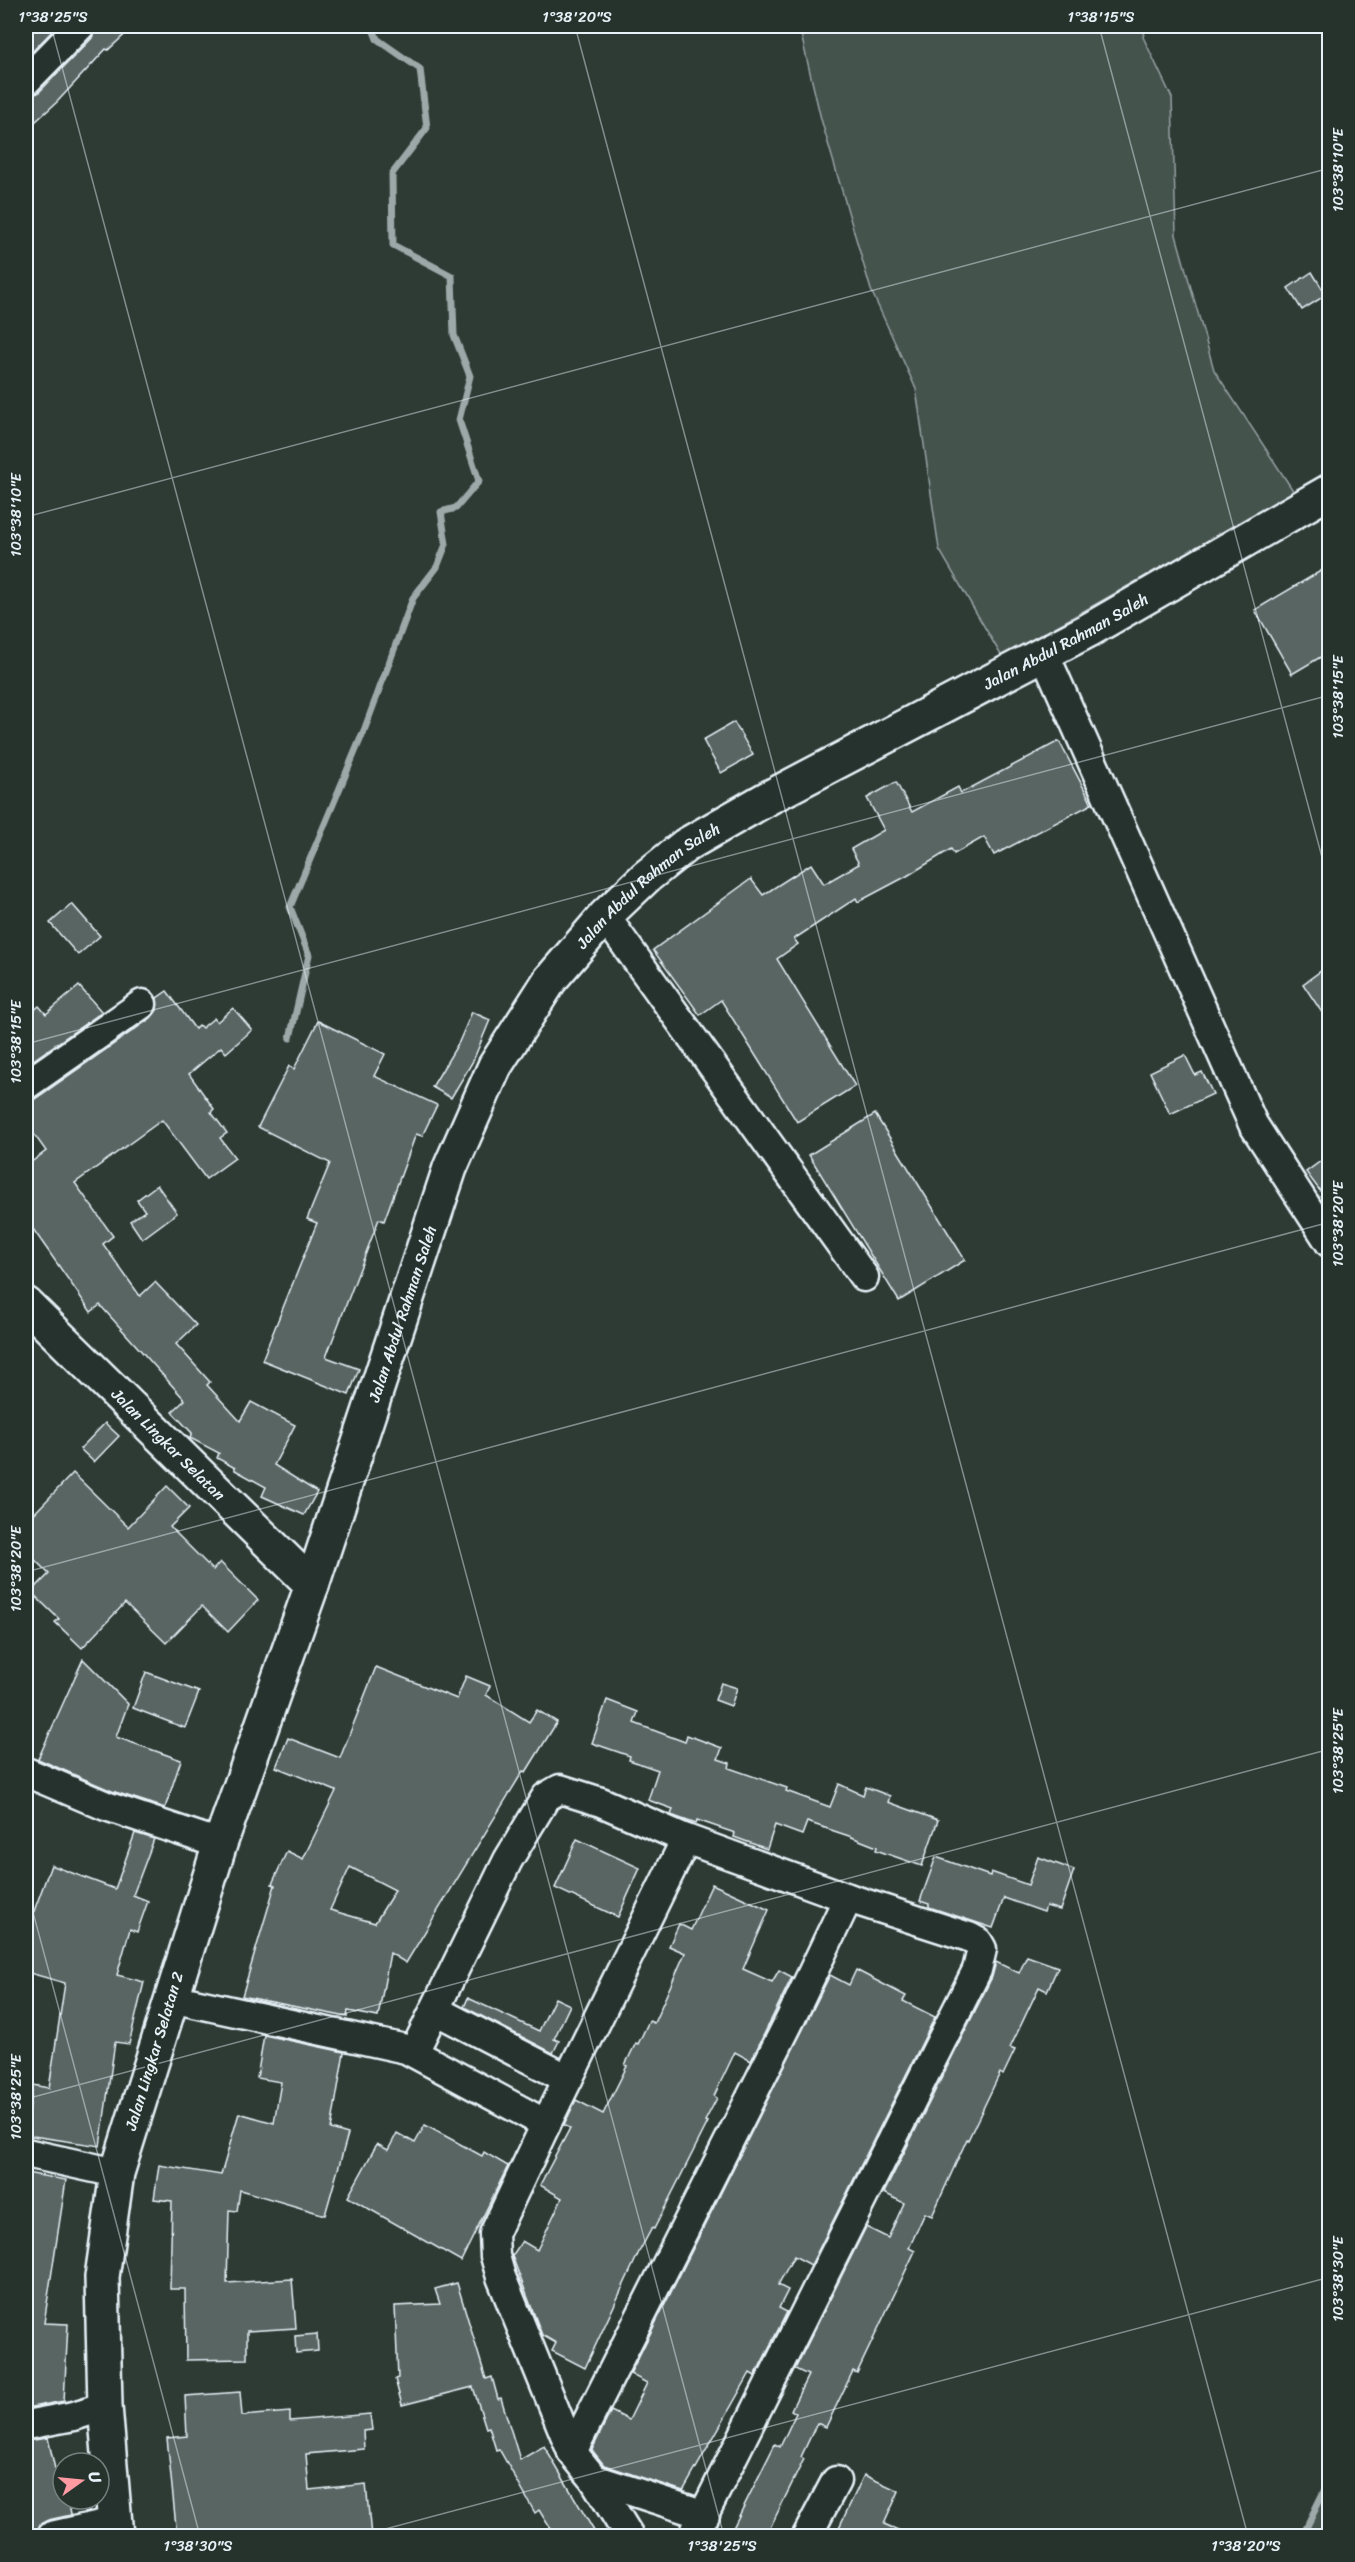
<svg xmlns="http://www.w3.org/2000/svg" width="1355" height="2562" viewBox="0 0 1355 2562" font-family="Sriracha,sans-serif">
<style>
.green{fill:#45524e;stroke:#96a2a3;stroke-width:1.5}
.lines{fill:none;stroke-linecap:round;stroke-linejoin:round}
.stream{stroke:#9da8a9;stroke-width:7}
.building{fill:#596563;stroke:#e8f1f8;stroke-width:1.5;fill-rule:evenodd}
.minor-casing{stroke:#e8f1f8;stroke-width:33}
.major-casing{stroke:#e8f1f8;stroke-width:38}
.highway-casing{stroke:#e8f1f8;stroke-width:38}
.minor{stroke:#26332d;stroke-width:28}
.major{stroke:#26332d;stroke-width:33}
.highway{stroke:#26332d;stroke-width:33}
.ticks{fill:none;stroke:#e8f1f8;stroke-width:1.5;stroke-opacity:0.45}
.labels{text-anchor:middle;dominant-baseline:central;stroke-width:5;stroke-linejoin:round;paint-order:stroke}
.street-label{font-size:16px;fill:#e8f1f8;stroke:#26332d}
.neatline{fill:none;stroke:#e8f1f8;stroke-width:2}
.ticks-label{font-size:15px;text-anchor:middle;fill:#e8f1f8}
</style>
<rect width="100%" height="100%" fill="#2e3b35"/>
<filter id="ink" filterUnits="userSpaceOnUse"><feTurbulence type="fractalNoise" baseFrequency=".0167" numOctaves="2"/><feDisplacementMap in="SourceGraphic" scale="12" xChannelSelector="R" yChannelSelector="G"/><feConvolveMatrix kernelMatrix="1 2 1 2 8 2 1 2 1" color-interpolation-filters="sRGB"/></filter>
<g filter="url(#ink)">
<!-- green -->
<g class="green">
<path d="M 799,26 L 1146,26 L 1143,37 L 1172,98 L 1176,235 L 1214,370 L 1294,492 L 1002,657 L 939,549 L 916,389 L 871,290 L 821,119 Z"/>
<path d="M 1329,2487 L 1329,2536 L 1305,2536 Z"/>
</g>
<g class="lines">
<!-- stream -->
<g class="stream">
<path d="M 290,1038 L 309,955 L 290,907 L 365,728 L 413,598 L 437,567 L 446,544 L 441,512 L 456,508 L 479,481 L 459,420 L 470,376 L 454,335 L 452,276 L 393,245 L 392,174 L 427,128 L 420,69 L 377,39 L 372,26"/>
<path d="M 1302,2536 L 1330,2479"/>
</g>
</g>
<!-- building -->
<g class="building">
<path d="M 26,26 L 57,26 L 26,58 Z"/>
<path d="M 96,26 L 134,26 L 108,50 L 106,49 L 57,102 L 26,130 L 26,97 L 38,93 L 92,38 Z"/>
<path d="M 1312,272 L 1326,295 L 1302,310 L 1288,288 Z"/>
<path d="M 1329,566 L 1329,652 L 1292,674 L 1255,610 Z"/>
<path d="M 734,722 L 753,755 L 721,773 L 703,740 Z"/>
<path d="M 1059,741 L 1092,804 L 994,855 L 984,837 L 954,854 L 951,849 L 907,876 L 858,902 L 856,898 L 794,939 L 798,944 L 777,959 L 855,1086 L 797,1122 L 721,1000 L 700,1015 L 653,950 L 751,879 L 763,895 L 811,864 L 824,884 L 859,864 L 851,849 L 884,830 L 867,798 L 896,782 L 912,812 L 958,787 L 961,793 Z"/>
<path d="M 72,904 L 100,936 L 78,955 L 50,923 Z"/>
<path d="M 1329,965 L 1329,1023 L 1303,984 Z"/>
<path d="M 79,986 L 102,1012 L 26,1065 L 26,1017 L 39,1006 L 46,1014 Z"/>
<path d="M 167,991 L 195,1029 L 199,1025 L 202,1028 L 214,1018 L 217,1022 L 233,1008 L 252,1030 L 226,1053 L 221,1047 L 189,1074 L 214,1109 L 211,1112 L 227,1133 L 220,1138 L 235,1158 L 206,1179 L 162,1120 L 75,1183 L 113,1236 L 103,1244 L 140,1296 L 155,1282 L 196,1325 L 176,1344 L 210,1382 L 207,1385 L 240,1421 L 251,1402 L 295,1425 L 274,1465 L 317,1492 L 304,1515 L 262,1496 L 266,1487 L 235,1470 L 235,1468 L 217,1458 L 219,1453 L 190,1438 L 192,1433 L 172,1412 L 185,1400 L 100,1305 L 91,1312 L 26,1219 L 26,1166 L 46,1151 L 26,1123 L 26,1101 L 35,1099 L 151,1018 L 157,1010 L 157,998 Z"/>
<path d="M 472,1012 L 490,1020 L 473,1061 L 451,1098 L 432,1087 L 459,1042 Z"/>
<path d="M 318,1021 L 385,1054 L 374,1076 L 437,1105 L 422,1136 L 416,1134 L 384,1221 L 379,1219 L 326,1357 L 359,1369 L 349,1395 L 262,1360 L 317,1223 L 307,1219 L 330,1163 L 258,1127 L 289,1066 L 294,1069 Z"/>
<path d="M 1185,1055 L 1195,1075 L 1202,1072 L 1213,1094 L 1170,1114 L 1150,1072 Z"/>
<path d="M 875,1114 L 965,1260 L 899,1301 L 809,1155 Z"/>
<path d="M 1329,1155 L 1329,1203 L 1306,1172 Z"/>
<path d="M 157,1185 L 177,1213 L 142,1239 L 130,1221 L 145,1211 L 137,1200 Z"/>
<path d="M 105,1423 L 119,1436 L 94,1462 L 80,1449 Z"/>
<path d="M 73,1473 L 128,1527 L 167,1486 L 189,1508 L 170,1527 L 213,1570 L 220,1562 L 258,1600 L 228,1632 L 202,1606 L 166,1643 L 125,1603 L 82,1648 L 55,1622 L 59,1619 L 31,1592 L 49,1574 L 26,1551 L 26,1522 Z"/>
<path d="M 83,1659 L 128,1704 L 116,1737 L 181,1760 L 165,1808 L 112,1791 L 38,1759 Z"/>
<path d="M 376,1667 L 457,1699 L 466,1676 L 490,1686 L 486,1695 L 529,1722 L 537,1710 L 557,1722 L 526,1772 L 523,1771 L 406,1963 L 390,1953 L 378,2017 L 348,2011 L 347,2017 L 242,1996 L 275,1885 L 272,1884 L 287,1851 L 303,1859 L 336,1791 L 276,1767 L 288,1738 L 340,1758 ZM 350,1867 L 395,1890 L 375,1923 L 330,1910 Z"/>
<path d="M 146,1672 L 199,1692 L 185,1728 L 133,1708 Z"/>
<path d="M 721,1683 L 737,1688 L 731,1706 L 715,1700 Z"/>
<path d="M 607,1700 L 638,1712 L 634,1723 L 685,1742 L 687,1735 L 722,1748 L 718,1759 L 730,1763 L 729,1768 L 787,1788 L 786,1791 L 830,1807 L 839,1784 L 863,1795 L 866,1787 L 890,1796 L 888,1802 L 938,1820 L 922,1866 L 876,1850 L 877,1847 L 849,1836 L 807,1822 L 802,1835 L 775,1825 L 767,1849 L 734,1837 L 735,1833 L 697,1820 L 696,1824 L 671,1815 L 673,1809 L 648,1800 L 658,1770 L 629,1760 L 630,1756 L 592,1743 Z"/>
<path d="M 135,1833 L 154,1839 L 133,1895 L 148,1901 L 137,1932 L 130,1929 L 117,1975 L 144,1982 L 129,2044 L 115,2042 L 100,2146 L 26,2135 L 33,2085 L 49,2088 L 65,1983 L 26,1972 L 26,1933 L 51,1865 L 115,1889 Z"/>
<path d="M 577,1839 L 640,1868 L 618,1917 L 555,1888 Z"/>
<path d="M 936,1857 L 990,1876 L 991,1872 L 1028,1885 L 1038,1857 L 1074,1870 L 1060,1910 L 1046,1906 L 1044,1912 L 1004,1898 L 993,1928 L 929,1907 L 929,1904 L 920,1901 Z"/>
<path d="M 712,1884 L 769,1910 L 743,1969 L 772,1982 L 779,1970 L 792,1977 L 751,2061 L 735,2052 L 714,2096 L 717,2098 L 705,2121 L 708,2122 L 654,2229 L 652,2228 L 639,2252 L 585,2368 L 552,2351 L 556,2343 L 542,2335 L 512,2256 L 522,2241 L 537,2250 L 562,2198 L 540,2185 L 570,2128 L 564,2125 L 576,2100 L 603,2114 L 627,2066 L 625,2065 L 636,2043 L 638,2044 L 649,2021 L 654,2023 L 685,1953 L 669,1946 L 679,1924 L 691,1930 Z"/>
<path d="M 1027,1956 L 1058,1967 L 1047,1991 L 1039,1987 L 1010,2048 L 1015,2050 L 1003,2075 L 1000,2073 L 968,2140 L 967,2139 L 932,2216 L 925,2213 L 909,2248 L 915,2251 L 857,2373 L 853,2371 L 826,2427 L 817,2423 L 801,2457 L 804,2459 L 766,2536 L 729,2536 L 775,2444 L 780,2447 L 796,2413 L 791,2410 L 808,2375 L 795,2369 L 866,2227 L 888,2238 L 904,2203 L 884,2193 L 992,1977 L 996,1962 L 1019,1973 Z"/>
<path d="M 856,1970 L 906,1996 L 903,2001 L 935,2017 L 811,2265 L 794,2256 L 778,2285 L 788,2290 L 779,2308 L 787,2312 L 755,2376 L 750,2373 L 683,2491 L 604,2465 L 592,2450 L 611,2411 L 629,2420 L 647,2383 L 630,2374 L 830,1975 L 849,1985 Z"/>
<path d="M 468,1998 L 539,2031 L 555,1998 L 570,2005 L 554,2039 L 559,2041 L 553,2053 L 464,2007 Z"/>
<path d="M 264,2035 L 344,2052 L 331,2129 L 348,2134 L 325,2215 L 240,2190 L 237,2211 L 229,2210 L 227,2283 L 292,2279 L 296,2328 L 247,2331 L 247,2359 L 186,2360 L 185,2289 L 170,2289 L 172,2201 L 154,2199 L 159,2165 L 221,2175 L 239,2113 L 274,2123 L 281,2082 L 257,2078 Z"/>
<path d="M 425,2125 L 482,2156 L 484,2152 L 508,2166 L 461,2261 L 348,2197 L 377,2144 L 388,2150 L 397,2133 L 415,2143 Z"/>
<path d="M 26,2173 L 66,2180 L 44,2323 L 68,2324 L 64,2401 L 26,2408 Z"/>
<path d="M 457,2283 L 486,2379 L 492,2377 L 498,2399 L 501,2398 L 520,2460 L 544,2446 L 597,2536 L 555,2536 L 539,2510 L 535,2513 L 499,2449 L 496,2450 L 489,2427 L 486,2428 L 473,2387 L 402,2405 L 395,2379 L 398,2378 L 395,2306 L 440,2304 L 435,2289 Z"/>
<path d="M 317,2334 L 318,2351 L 296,2353 L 295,2336 Z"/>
<path d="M 240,2392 L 242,2416 L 290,2412 L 290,2421 L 370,2414 L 372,2430 L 363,2431 L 364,2449 L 306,2454 L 309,2490 L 366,2484 L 371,2536 L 288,2536 L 287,2530 L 232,2536 L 177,2536 L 167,2438 L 187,2436 L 185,2396 Z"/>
<path d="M 48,2438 L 55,2469 L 63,2467 L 63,2499 L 68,2499 L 71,2515 L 48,2520 L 40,2524 L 36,2536 L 26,2536 L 26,2441 Z"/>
<path d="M 864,2475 L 899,2491 L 884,2524 L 912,2536 L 835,2536 Z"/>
</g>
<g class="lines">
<defs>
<g id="minor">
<path d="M 26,81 L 80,26"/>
<path d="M 1044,653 L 1253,1124 L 1330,1243"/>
<path d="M 605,916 L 864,1277"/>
<path d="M 26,1085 L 142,1004"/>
<path d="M 26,1772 L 106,1806 L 220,1844"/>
<path d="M 171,1998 L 406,2049 L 546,2124 L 494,2234 L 495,2256 L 501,2277 L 572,2452 L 594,2479 L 629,2536"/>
<path d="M 435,2010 L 568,2079"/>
<path d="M 414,2052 L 508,1860 L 546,1797 L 560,1789 L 601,1802 L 686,1839"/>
<path d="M 546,2124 L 686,1839 L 848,1898 L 969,1937 L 978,1942 L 982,1949 L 977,1970 L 693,2536"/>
<path d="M 26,2153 L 117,2173"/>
<path d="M 26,2425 L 74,2416 L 105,2406"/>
<path d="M 572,2452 L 791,2018 L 848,1898"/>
<path d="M 594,2479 L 705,2515"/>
<path d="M 52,2536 L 114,2522"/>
<path d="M 807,2536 L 836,2481"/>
</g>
<g id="major">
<path id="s1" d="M 312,1585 L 450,1168 L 495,1066 L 550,980 L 605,916 L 646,877 L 686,845 L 768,798 L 1089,630 L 1330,491"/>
</g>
<g id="highway">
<path id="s2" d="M 26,1304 L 312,1585 L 220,1844 L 117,2173 L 102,2277 L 105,2406 L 116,2536"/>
</g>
</defs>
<!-- minor casing -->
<use href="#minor" class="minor-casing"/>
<!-- major casing -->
<use href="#major" class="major-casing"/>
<!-- highway casing -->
<use href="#highway" class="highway-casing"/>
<!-- minor -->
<use href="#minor" class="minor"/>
<!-- major -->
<use href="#major" class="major"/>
<!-- highway -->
<use href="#highway" class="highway"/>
</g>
</g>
<!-- ticks -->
<path class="ticks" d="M 51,26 L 724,2536M 575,26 L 1248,2536M 1099,26 L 1330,887M 26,517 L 1330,168M 26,1044 L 1330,695M 26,1572 L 1330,1222M 26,1886 L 200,2536M 26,2099 L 1330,1749M 359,2536 L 1330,2277"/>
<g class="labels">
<!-- street labels -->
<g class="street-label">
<text stroke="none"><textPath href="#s1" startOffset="1276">Jalan Abdul Rahman Saleh</textPath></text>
<text stroke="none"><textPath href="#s1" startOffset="790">Jalan Abdul Rahman Saleh</textPath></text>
<text stroke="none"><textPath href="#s1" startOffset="286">Jalan Abdul Rahman Saleh</textPath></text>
<text stroke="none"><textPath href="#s2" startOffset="200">Jalan Lingkar Selatan</textPath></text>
<text transform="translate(154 2051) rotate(-73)">Jalan Lingkar Selatan 2</text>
</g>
</g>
<!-- margin -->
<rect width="1355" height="2562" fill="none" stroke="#26332d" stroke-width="66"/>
<!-- north arrow -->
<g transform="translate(81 2481) rotate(75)"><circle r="28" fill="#26332d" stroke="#747f7e" stroke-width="1.5"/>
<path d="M0-4.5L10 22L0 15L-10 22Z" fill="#ff9aa2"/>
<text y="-9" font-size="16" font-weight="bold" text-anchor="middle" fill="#e8f1f8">U</text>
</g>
<rect x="33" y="33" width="1289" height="2496" class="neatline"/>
<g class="ticks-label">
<text x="53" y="22">1°38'25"S</text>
<text x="577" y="22">1°38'20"S</text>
<text x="1101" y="22">1°38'15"S</text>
<text transform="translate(1338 170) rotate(-90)" y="5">103°38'10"E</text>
<text transform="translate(16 515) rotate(-90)" y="5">103°38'10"E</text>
<text transform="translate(1338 697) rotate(-90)" y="5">103°38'15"E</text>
<text transform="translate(16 1042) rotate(-90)" y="5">103°38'15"E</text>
<text transform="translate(1338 1224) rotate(-90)" y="5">103°38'20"E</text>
<text transform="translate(16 1569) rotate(-90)" y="5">103°38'20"E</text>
<text transform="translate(1338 1751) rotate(-90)" y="5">103°38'25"E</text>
<text transform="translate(16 2097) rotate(-90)" y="5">103°38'25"E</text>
<text transform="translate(1338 2279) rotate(-90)" y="5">103°38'30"E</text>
<text x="198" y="2551">1°38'30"S</text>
<text x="722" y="2551">1°38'25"S</text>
<text x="1246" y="2551">1°38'20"S</text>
</g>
</svg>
